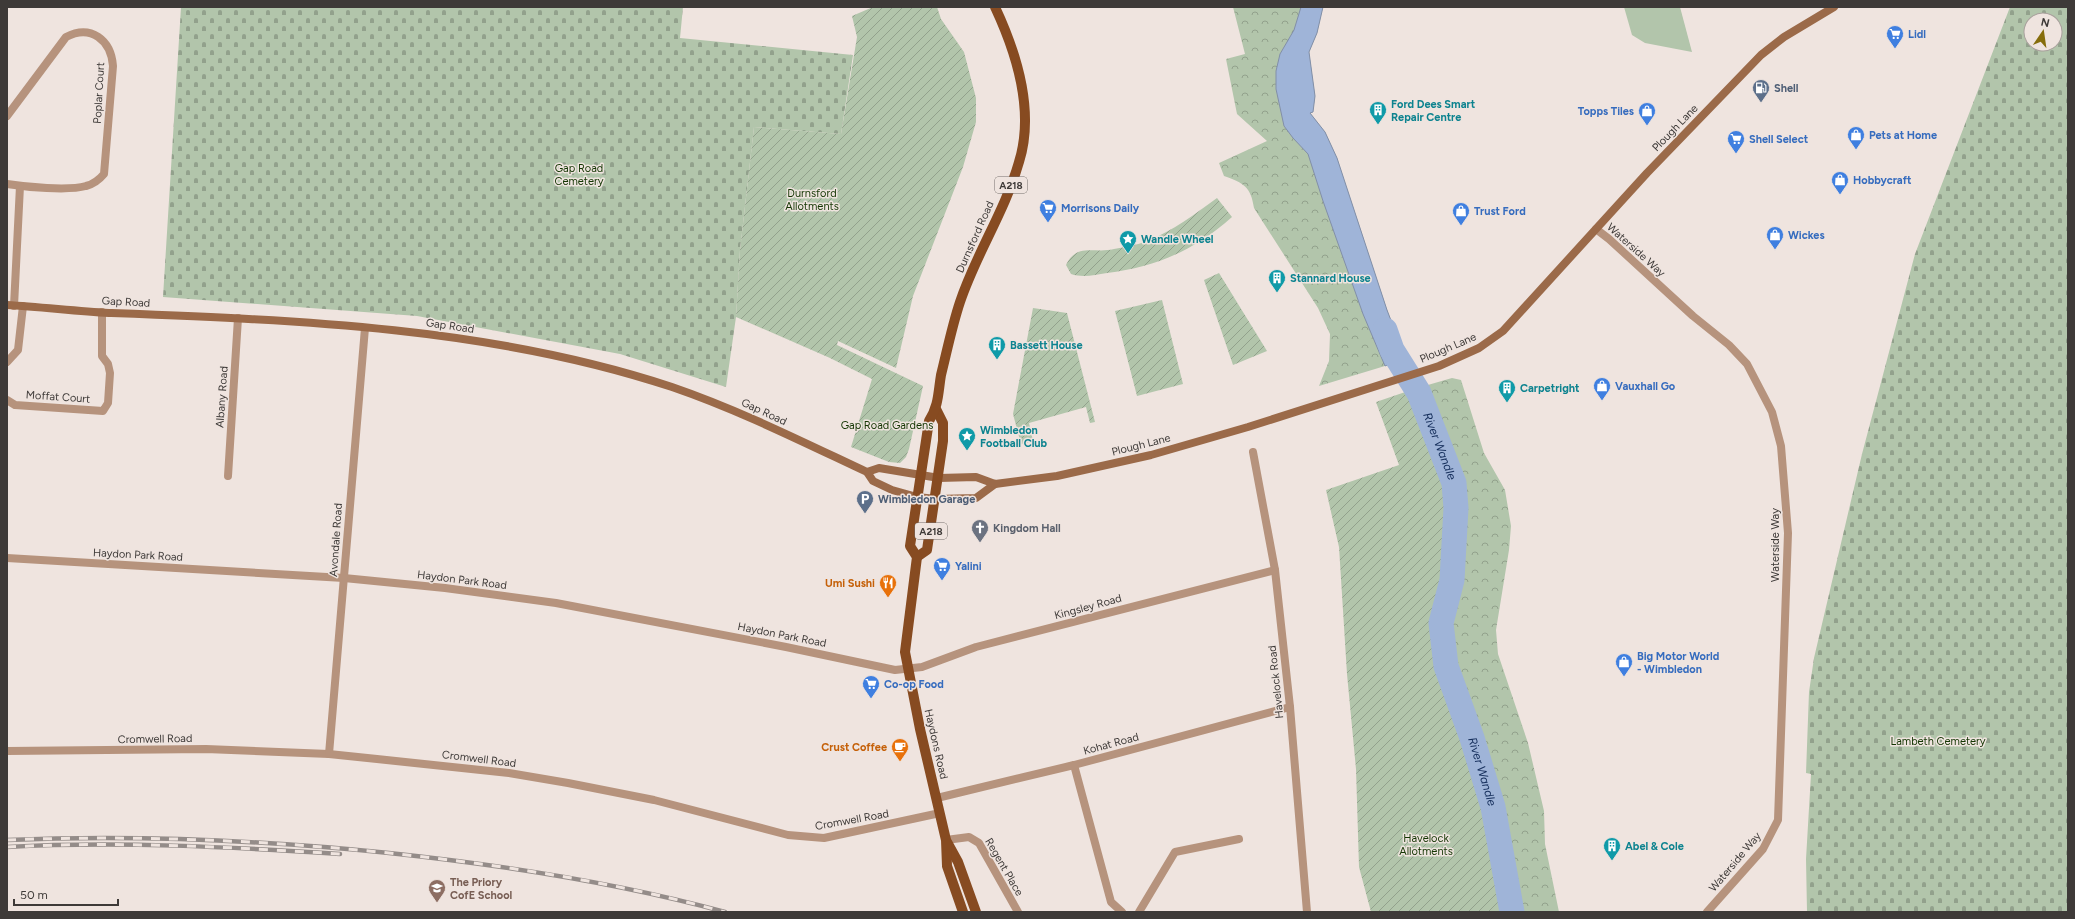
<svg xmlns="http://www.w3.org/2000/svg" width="2075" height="919" viewBox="0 0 2075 919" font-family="Figtree,sans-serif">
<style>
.grass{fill:#b2c5ab}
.cemetery{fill:url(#cemetery-stones);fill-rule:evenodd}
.park{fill:url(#park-crowns)}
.garden{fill:url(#garden-furrows)}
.water{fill:#9fb4d8;stroke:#828fa8}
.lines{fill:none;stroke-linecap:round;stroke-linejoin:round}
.river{stroke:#9fb4d8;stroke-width:25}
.street{stroke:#b6937d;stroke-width:8}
.secondary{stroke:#9b6a49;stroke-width:8}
.primary{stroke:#874b21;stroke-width:10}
.rail-casing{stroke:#948c89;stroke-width:4.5}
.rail{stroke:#efe4df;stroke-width:3;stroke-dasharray:9;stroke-linecap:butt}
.labels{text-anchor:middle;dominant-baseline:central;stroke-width:3;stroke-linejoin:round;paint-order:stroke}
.shield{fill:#efe4df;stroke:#736d6a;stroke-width:1}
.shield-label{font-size:10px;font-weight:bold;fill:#3e3a38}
.shop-label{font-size:11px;font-weight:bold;fill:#366cbe;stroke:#efe4df;text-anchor:start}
.service-label{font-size:11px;font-weight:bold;fill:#4e5e75;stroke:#efe4df;text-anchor:start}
.street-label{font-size:11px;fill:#3e3a38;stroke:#efe4df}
.culture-label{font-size:11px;font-weight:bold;fill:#0d838f;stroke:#efe4df;text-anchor:start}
.park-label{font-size:11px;fill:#143603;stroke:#efe4df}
.worship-label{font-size:11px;font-weight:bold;fill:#5b616d;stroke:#efe4df;text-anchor:start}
.food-label{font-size:11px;font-weight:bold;fill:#c56008;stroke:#efe4df;text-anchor:end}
.education-label{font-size:11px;font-weight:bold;fill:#785e54;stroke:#efe4df;text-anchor:start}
.water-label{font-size:12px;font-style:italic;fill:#162f5c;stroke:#efe4df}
</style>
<defs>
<pattern id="cemetery-stones" width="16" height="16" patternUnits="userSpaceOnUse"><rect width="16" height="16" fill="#b2c5ab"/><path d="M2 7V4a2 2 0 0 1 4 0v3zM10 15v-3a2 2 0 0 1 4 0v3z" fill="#92a18c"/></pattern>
<pattern id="park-crowns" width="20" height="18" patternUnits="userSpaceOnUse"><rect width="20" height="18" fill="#b2c5ab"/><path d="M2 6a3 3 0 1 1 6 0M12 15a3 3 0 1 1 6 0" fill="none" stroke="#92a18c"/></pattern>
<pattern id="garden-furrows" width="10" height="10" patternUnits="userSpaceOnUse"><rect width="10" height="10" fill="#b2c5ab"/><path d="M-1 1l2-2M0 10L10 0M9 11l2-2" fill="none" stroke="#92a18c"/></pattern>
</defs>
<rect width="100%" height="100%" fill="#efe4df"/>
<!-- grass -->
<path class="grass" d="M 1624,7 L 1680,7 L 1692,52 L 1645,43 L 1632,35 Z"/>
<!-- cemetery -->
<g class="cemetery">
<path d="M 181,7 L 683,7 L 680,38 L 853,55 L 841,134 L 754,127 L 740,250 L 736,317 L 726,387 L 620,354 L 417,316 L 163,297 Z"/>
<path d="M 2010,7 L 2068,7 L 2068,912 L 1807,912 L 1806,859 L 1811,774 L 1806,773 L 1809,692 L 1814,658 L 1862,454 L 1915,254 ZM 2031,20 L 2055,20 L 2055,44 L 2031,44 Z"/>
</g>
<!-- park -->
<g class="park">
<path d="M 1233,7 L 1323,7 L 1317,33 L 1309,52 L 1315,96 L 1313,112 L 1310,113 L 1325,132 L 1337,158 L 1387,310 L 1405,357 L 1385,366 L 1319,386 L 1329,361 L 1330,334 L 1318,308 L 1254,208 C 1251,187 1244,183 1224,176 L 1219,163 L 1267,141 L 1237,114 L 1226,59 L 1245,54 Z"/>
<path d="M 1452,378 L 1461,380 L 1484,453 L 1505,490 L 1511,526 L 1509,550 L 1496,630 L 1498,654 L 1528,743 L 1544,811 L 1545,844 L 1559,912 L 1505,912 C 1501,887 1500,861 1494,836 C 1490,815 1483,793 1477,772 C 1462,726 1440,683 1435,635 L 1448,495 L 1432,451 L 1432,439 L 1414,389 Z"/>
</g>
<!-- garden -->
<g class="garden">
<path d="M 873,7 L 937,7 L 941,19 L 964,52 L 976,98 L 976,122 L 963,167 L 913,296 L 896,368 L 838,341 L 837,345 L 923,386 L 909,449 L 906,457 L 900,463 L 889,462 L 851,447 L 872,379 L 830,358 L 736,317 L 740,250 L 754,127 L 841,134 L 857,37 L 852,16 Z"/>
<path d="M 1217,198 L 1232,217 C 1195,250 1156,267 1107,273 C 1094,275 1083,278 1071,274 L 1066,265 C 1077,242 1094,254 1114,249 C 1125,247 1137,245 1147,241 C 1173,231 1195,214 1217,198 Z"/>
<path d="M 1219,273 L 1267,351 L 1233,365 L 1204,280 Z"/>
<path d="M 1162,300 L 1183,384 L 1137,396 L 1115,311 Z"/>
<path d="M 1033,308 L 1067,313 L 1095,422 L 1090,423 L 1086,407 L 1029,423 L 1033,441 L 1021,444 L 1013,414 Z"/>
<path d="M 1414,389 L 1432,439 L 1432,451 L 1448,495 L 1435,635 C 1440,683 1462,726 1477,772 C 1483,793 1490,815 1494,836 C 1500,861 1501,887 1505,912 L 1371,912 L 1359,867 L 1356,769 L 1347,674 L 1339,547 L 1326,490 L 1399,465 L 1376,402 Z"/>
</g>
<!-- water -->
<path class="water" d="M 1301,7 L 1323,7 L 1317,33 L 1309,52 L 1315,96 L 1313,112 L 1310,113 L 1325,132 L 1337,158 L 1387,310 L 1405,357 L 1385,366 L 1363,314 L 1323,201 L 1308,154 L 1293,138 L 1284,126 L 1276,89 L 1276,71 L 1280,54 L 1294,30 Z"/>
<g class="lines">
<!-- river -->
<path class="river" id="s1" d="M 1385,330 L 1392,350 L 1419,393 L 1454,483 L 1456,508 L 1452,580 L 1441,623 L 1446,666 L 1472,738 L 1493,807 L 1512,912"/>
<!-- street -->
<g class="street">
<path d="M 7,116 L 66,37 C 91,24 111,40 113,66 L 104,174 C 99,180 94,184 86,186 C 68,191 26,187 7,184"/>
<path d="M 1596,229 L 1609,239 L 1693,316 L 1729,345 L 1747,364 L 1772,412 L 1781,446 L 1788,533 L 1778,820 L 1763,849 L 1707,912"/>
<path d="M 14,306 L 20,186"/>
<path d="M 7,362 L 18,350 L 23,306"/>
<path d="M 7,400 L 15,405 L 103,411 L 108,403 L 110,373 L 108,364 L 102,356 L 102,312"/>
<path d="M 1253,452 L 1275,570 L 1290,707 L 1307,912"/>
<path d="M 228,476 L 238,318"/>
<path d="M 7,558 L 344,578 L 445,588 L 556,603 L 786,647 L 895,670 L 922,667 L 976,647 L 1275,570"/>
<path d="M 7,751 L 206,749 L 329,754 L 377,759 L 509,773 L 568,783 L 654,800 L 788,835 L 824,838 L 940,813"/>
<path d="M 329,754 L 365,328"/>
<path d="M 1074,765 L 1111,902 L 1122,912"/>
<path d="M 937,798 L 1074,765 L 1290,707"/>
<path d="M 946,840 L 969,837 L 979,843 L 1018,912"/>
<path d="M 1139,912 L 1175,852 L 1239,839"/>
</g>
<!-- secondary -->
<g class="secondary">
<path d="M 7,305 C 41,307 75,311 109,313 C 297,320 491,327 672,387 C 739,410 803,442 867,472 L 873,481 L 892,490 L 917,497 L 936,499 L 976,498 L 995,484"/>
<path d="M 867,472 L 879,468 L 939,478 L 976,477 L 995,484 L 1057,476 L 1151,455 L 1248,427 L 1439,366 L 1479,348 L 1503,331 L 1647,173 L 1761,55 L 1784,37 L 1834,7"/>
</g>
<!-- primary -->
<g class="primary">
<path d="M 917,557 L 927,550 L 943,441 L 943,423 L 936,409"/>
<path d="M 947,842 L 958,862 L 976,912"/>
<path d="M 963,912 L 947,866 L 946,840 L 920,729 L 905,652 L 917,557 L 910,546 L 929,421 C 939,405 938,393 941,375 C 947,351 952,326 960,302 C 976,254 1005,211 1019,162 C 1035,111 1017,54 995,7"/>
</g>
<defs>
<g id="rail">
<path d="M 7,840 C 134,835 262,840 389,853 C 502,865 615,882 725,912"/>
<path d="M 7,847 C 118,841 230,847 340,854"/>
</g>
</defs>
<!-- rail casing -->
<use href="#rail" class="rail-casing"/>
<!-- rail -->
<use href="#rail" class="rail"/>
</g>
<!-- icons -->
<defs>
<symbol id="supermarket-pin" viewBox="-11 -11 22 30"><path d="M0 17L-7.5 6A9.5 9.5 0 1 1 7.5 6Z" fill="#3f7fe0" stroke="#efe4df"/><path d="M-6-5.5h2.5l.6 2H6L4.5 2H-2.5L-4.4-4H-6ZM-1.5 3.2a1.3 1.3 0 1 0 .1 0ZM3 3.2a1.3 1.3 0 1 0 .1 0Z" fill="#fff"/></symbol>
<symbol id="fuel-pin" viewBox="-11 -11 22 30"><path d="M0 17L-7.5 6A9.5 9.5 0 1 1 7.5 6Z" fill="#5c6f8a" stroke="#efe4df"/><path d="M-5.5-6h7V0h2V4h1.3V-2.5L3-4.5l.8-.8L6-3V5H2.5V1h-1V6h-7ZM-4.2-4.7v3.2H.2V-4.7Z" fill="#fff"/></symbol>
<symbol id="building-pin" viewBox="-11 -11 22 30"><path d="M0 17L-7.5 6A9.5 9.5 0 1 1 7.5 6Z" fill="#0f9aa8" stroke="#efe4df"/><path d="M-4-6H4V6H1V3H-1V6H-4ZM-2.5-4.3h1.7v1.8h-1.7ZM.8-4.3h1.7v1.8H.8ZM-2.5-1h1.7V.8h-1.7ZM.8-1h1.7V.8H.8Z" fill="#fff"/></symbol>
<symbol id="shop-pin" viewBox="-11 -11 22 30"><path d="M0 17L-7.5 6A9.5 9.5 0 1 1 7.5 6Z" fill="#3f7fe0" stroke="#efe4df"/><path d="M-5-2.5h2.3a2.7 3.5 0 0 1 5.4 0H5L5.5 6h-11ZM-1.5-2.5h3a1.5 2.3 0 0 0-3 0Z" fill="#fff"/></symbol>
<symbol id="sight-pin" viewBox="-11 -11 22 30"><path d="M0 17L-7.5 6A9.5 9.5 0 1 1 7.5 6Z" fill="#0f9aa8" stroke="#efe4df"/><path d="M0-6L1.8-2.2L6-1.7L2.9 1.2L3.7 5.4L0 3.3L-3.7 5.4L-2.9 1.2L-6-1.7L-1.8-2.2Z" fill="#fff"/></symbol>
<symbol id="parking-pin" viewBox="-11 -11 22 30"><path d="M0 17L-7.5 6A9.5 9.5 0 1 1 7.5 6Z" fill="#5c6f8a" stroke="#efe4df"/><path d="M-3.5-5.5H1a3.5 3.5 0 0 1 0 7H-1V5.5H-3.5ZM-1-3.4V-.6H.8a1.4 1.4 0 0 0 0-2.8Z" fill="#fff"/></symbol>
<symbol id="church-pin" viewBox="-11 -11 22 30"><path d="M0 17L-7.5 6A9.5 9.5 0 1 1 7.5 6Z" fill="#6b7280" stroke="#efe4df"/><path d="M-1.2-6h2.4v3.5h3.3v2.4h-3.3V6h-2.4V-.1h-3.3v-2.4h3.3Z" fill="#fff"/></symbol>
<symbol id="restaurant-pin" viewBox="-11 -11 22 30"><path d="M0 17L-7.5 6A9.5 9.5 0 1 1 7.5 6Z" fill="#e8710a" stroke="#efe4df"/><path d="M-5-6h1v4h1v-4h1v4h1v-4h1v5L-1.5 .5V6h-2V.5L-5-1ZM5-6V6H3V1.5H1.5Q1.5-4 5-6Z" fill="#fff"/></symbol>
<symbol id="cafe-pin" viewBox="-11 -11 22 30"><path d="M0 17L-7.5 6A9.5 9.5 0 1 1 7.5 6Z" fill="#e8710a" stroke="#efe4df"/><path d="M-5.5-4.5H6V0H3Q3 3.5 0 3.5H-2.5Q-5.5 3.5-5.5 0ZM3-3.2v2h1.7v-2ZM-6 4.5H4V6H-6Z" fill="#fff"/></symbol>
<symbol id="school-pin" viewBox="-11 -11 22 30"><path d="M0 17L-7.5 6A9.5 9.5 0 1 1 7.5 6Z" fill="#8d6e63" stroke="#efe4df"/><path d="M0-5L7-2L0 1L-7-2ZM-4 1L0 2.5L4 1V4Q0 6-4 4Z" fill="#fff"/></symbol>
</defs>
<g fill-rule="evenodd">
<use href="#supermarket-pin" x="1885" y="24" width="20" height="27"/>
<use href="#fuel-pin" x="1751" y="78" width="20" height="27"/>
<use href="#building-pin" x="1368" y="100" width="20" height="27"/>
<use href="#shop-pin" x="1637" y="101" width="20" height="27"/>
<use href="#shop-pin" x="1846" y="125" width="20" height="27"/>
<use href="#supermarket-pin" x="1726" y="129" width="20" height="27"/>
<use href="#shop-pin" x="1830" y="170" width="20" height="27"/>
<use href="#supermarket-pin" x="1038" y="198" width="20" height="27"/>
<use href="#shop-pin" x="1451" y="201" width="20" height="27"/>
<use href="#shop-pin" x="1765" y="225" width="20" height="27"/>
<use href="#sight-pin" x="1118" y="229" width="20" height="27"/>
<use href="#building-pin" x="1267" y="268" width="20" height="27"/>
<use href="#building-pin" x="987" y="335" width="20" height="27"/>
<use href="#shop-pin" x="1592" y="376" width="20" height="27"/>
<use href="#building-pin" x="1497" y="378" width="20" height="27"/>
<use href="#sight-pin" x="957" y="426" width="20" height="27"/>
<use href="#parking-pin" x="855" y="489" width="20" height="27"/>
<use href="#church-pin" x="970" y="518" width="20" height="27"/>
<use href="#supermarket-pin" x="932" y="556" width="20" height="27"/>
<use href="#restaurant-pin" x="878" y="573" width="20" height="27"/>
<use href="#shop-pin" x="1614" y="652" width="20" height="27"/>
<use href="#supermarket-pin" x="861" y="674" width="20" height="27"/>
<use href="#cafe-pin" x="890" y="737" width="20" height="27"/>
<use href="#building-pin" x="1602" y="836" width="20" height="27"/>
<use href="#school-pin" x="427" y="878" width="20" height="27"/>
</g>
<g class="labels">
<!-- shield labels -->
<g class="shield">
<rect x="995" y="177" width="32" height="16" rx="3"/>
<rect x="915" y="523" width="32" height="16" rx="3"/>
</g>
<g class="shield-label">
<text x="1011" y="185">A218</text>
<text x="931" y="531">A218</text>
</g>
<!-- shop labels -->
<g class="shop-label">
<text x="1908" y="34">Lidl</text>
<text x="1634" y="111" text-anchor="end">Topps Tiles</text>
<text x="1869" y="135">Pets at Home</text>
<text x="1749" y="139">Shell Select</text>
<text x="1853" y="180">Hobbycraft</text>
<text x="1061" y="208">Morrisons Daily</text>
<text x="1474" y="211">Trust Ford</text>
<text x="1788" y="235">Wickes</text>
<text x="1615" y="386">Vauxhall Go</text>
<text x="955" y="566">Yalini</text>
<text x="1637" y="656">Big Motor World<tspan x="1637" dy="13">- Wimbledon</tspan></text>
<text x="884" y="684">Co-op Food</text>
</g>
<!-- service labels -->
<g class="service-label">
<text x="1774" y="88">Shell</text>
<text x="878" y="499">Wimbledon Garage</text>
</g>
<!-- street labels -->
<g class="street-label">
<text transform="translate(99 93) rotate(-87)">Poplar Court</text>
<text transform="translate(1675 128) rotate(-46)">Plough Lane</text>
<text transform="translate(975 237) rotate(-66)">Durnsford Road</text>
<text transform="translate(1636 250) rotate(42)">Waterside Way</text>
<text transform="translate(126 302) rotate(3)">Gap Road</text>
<text transform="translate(450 326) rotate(8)">Gap Road</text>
<text transform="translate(1448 348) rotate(-23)">Plough Lane</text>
<text transform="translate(58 397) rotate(4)">Moffat Court</text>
<text transform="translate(222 397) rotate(-86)">Albany Road</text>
<text transform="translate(764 412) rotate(25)">Gap Road</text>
<text transform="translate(1141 445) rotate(-14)">Plough Lane</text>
<text transform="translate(336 540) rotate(-86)">Avondale Road</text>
<text transform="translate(1775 545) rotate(-90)">Waterside Way</text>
<text transform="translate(138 555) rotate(3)">Haydon Park Road</text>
<text transform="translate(462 580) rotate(7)">Haydon Park Road</text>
<text transform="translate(1088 607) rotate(-15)">Kingsley Road</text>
<text transform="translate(782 635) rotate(11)">Haydon Park Road</text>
<text transform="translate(1276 682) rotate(-96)">Havelock Road</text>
<text transform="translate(155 739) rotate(-1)">Cromwell Road</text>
<text transform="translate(936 744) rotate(77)">Haydons Road</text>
<text transform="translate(1111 744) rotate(-15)">Kohat Road</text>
<text transform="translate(479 759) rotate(7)">Cromwell Road</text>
<text transform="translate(852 820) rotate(-10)">Cromwell Road</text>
<text transform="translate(1735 862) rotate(-50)">Waterside Way</text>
<text transform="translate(1004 867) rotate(60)">Regent Place</text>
</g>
<!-- culture labels -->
<g class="culture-label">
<text x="1391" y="104">Ford Dees Smart<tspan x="1391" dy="13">Repair Centre</tspan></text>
<text x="1141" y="239">Wandle Wheel</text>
<text x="1290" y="278">Stannard House</text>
<text x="1010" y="345">Bassett House</text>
<text x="1520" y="388">Carpetright</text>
<text x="980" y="430">Wimbledon<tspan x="980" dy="13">Football Club</tspan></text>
<text x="1625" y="846">Abel &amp; Cole</text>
</g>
<!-- park labels -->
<g class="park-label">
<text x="579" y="168">Gap Road<tspan x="579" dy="13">Cemetery</tspan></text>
<text x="812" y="193">Durnsford<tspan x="812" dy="13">Allotments</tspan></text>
<text x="887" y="425">Gap Road Gardens</text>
<text x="1938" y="741">Lambeth Cemetery</text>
<text x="1426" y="838">Havelock<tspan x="1426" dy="13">Allotments</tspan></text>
</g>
<!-- worship labels -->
<g class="worship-label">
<text x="993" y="528">Kingdom Hall</text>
</g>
<!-- food labels -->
<g class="food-label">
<text x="875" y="583">Umi Sushi</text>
<text x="887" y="747">Crust Coffee</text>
</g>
<!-- education labels -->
<g class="education-label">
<text x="450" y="882">The Priory<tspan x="450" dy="13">CofE School</tspan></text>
</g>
<!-- water labels -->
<g class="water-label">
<text stroke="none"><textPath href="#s1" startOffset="129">River Wandle</textPath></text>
<text stroke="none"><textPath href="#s1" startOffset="465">River Wandle</textPath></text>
</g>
</g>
<!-- border -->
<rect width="2075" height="919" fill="none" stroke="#3e3a38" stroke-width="16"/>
<!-- north arrow -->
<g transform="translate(2043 32) rotate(13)"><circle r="19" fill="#efe4df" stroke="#a8a09c"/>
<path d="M0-3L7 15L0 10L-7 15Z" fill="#866d0c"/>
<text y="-6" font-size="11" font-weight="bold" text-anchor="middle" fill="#3e3a38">N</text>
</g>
<!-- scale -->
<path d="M14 899v6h104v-6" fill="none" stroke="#3e3a38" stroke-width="2"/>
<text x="20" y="899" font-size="12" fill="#3e3a38" stroke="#efe4df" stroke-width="3" paint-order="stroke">50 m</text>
</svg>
